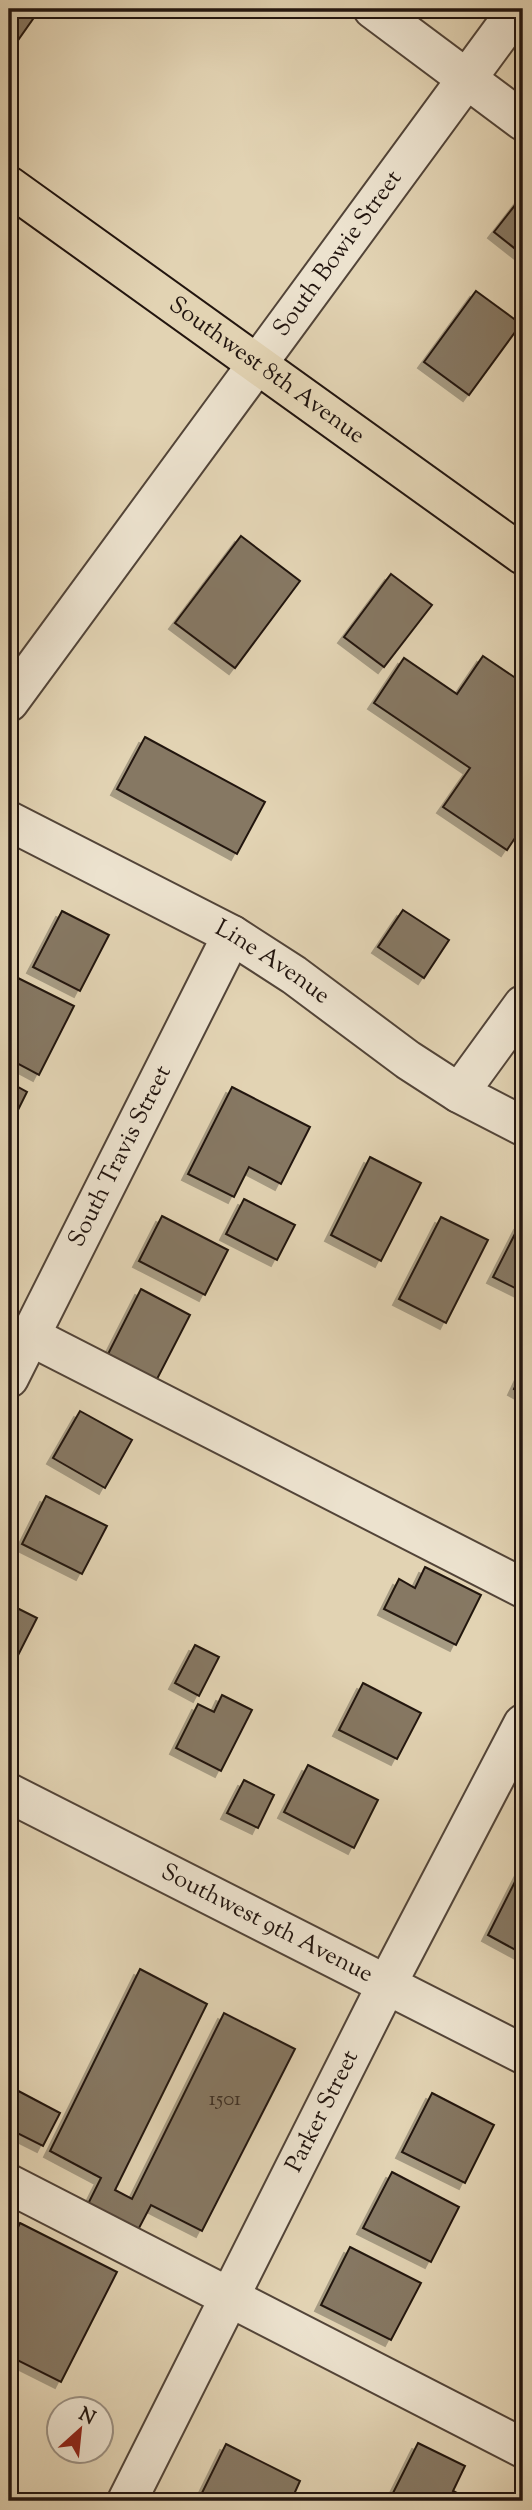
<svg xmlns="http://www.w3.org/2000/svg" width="532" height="2510" viewBox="0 0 532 2510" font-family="'Sorts Mill Goudy',serif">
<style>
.building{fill:#867864;stroke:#22150f;stroke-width:2;filter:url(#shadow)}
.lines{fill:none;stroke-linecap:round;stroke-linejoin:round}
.minor-casing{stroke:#524438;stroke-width:42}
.major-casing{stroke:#22150f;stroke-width:42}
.minor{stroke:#ece2ce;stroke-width:38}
.major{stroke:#e2d3b3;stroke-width:38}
.labels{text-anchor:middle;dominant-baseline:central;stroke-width:7;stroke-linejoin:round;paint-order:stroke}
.number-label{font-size:21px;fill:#3b2e24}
.street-label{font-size:24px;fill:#22150f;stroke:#ece2ce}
</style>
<defs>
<filter id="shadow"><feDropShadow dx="-6" dy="6" stdDeviation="0" flood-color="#0004"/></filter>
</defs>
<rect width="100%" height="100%" fill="#e2d3b3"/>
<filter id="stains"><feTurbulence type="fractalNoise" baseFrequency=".00286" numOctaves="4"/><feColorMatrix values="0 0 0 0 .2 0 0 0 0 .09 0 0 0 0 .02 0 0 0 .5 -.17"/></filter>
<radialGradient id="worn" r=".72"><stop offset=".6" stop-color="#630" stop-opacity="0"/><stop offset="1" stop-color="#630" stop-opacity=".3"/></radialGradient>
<!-- building -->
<g class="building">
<path d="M 9,9 L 40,9 L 9,53 Z"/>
<path d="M 523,195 L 523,255 L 494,232 Z"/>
<path d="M 476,291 L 521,324 L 469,395 L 424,362 Z"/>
<path d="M 241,536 L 300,581 L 235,668 L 175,623 Z"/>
<path d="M 391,574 L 432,605 L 384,667 L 344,637 Z"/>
<path d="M 483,656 L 523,683 L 523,826 L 507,850 L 443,807 L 470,768 L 374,703 L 404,658 L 457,694 Z"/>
<path d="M 145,737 L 265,802 L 237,854 L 117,789 Z"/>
<path d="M 403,910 L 449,940 L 424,978 L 378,947 Z"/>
<path d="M 62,911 L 109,935 L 80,991 L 33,967 Z"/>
<path d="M 14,976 L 74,1006 L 39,1075 L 9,1059 L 9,986 Z"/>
<path d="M 9,1082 L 27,1092 L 9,1128 Z"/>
<path d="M 232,1087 L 310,1127 L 281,1184 L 249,1167 L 234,1197 L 188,1174 Z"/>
<path d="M 370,1157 L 421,1183 L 381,1261 L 331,1235 Z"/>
<path d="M 244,1199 L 295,1225 L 277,1260 L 226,1234 Z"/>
<path d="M 162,1216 L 228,1250 L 205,1295 L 139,1261 Z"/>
<path d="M 441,1217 L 488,1240 L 446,1323 L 399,1299 Z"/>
<path d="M 520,1224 L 523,1225 L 523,1292 L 493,1277 Z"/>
<path d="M 141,1289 L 190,1315 L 156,1381 L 107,1356 Z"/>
<path d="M 523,1370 L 523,1394 L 514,1389 Z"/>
<path d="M 80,1411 L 132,1440 L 105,1488 L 53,1458 Z"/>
<path d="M 46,1496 L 107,1526 L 82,1574 L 22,1544 Z"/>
<path d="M 425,1567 L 481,1595 L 456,1645 L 384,1609 L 399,1579 L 415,1588 Z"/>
<path d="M 9,1604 L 37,1618 L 10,1671 L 9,1671 Z"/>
<path d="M 195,1645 L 219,1657 L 199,1696 L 175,1683 Z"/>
<path d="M 363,1683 L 421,1713 L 397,1759 L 339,1730 Z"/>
<path d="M 222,1695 L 252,1710 L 221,1771 L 176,1748 L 198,1704 L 214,1712 Z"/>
<path d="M 308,1765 L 378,1800 L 354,1848 L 284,1812 Z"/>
<path d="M 244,1780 L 274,1795 L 258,1828 L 227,1813 Z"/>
<path d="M 523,1866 L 523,1954 L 488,1935 Z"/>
<path d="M 140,1969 L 207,2004 L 115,2190 L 132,2199 L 224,2013 L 295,2049 L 202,2231 L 151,2205 L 138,2230 L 88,2204 L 101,2178 L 50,2151 Z"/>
<path d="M 9,2086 L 60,2113 L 43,2146 L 9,2129 Z"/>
<path d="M 432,2093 L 494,2125 L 465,2183 L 402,2152 Z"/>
<path d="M 392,2172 L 459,2207 L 431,2262 L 363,2228 Z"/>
<path d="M 20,2223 L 117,2272 L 61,2382 L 9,2356 L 9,2246 Z"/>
<path d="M 350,2247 L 421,2283 L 391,2340 L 321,2305 Z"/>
<path d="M 418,2443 L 465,2466 L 453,2491 L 473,2501 L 389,2501 Z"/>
<path d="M 226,2444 L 300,2481 L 291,2501 L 198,2501 Z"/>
</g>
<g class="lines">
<defs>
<g id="minor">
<path d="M 373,9 L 523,121"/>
<path id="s1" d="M 9,702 L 518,9"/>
<path id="s2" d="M 9,821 L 232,935 L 294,975 L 408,1060 L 459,1093 L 523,1126"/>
<path d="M 459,1093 L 523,1005"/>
<path d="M 30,1336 L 523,1588"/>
<path id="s3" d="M 9,1378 L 232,935"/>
<path id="s4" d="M 9,1793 L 523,2054"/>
<path d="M 9,2184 L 523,2448"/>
<path id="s5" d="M 127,2501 L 387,1984 L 523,1724"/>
</g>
<g id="major">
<path id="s6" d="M 9,186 L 523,555"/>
</g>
</defs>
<!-- minor casing -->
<use href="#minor" class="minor-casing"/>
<!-- major casing -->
<use href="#major" class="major-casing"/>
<!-- minor -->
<use href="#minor" class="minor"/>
<!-- major -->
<use href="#major" class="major"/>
</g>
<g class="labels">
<!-- number labels -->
<g class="number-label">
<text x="225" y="2100">1501</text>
</g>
<!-- street labels -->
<g class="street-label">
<text stroke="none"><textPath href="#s1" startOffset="556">South Bowie Street</textPath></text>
<text stroke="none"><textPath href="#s6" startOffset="317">Southwest 8th Avenue</textPath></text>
<text stroke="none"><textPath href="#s2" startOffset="299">Line Avenue</textPath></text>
<text stroke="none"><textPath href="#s3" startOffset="248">South Travis Street</textPath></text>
<text stroke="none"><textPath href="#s4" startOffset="289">Southwest 9th Avenue</textPath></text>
<text stroke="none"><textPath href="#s5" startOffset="436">Parker Street</textPath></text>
</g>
</g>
<!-- margin -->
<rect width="532" height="2510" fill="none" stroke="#e2d3b3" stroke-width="35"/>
<rect x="10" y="10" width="511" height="2489" fill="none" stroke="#22150f" stroke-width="3.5"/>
<rect x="18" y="18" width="497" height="2475" fill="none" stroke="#22150f" stroke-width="2"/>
<!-- north arrow -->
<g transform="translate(80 2430) rotate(27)"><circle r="33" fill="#ece2ce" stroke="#9b9082" stroke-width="2"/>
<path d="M0-5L12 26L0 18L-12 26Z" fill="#8f2418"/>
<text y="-10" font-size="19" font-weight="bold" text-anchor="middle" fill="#22150f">N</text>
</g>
<rect width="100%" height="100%" filter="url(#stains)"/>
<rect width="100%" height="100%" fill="url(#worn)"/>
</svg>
